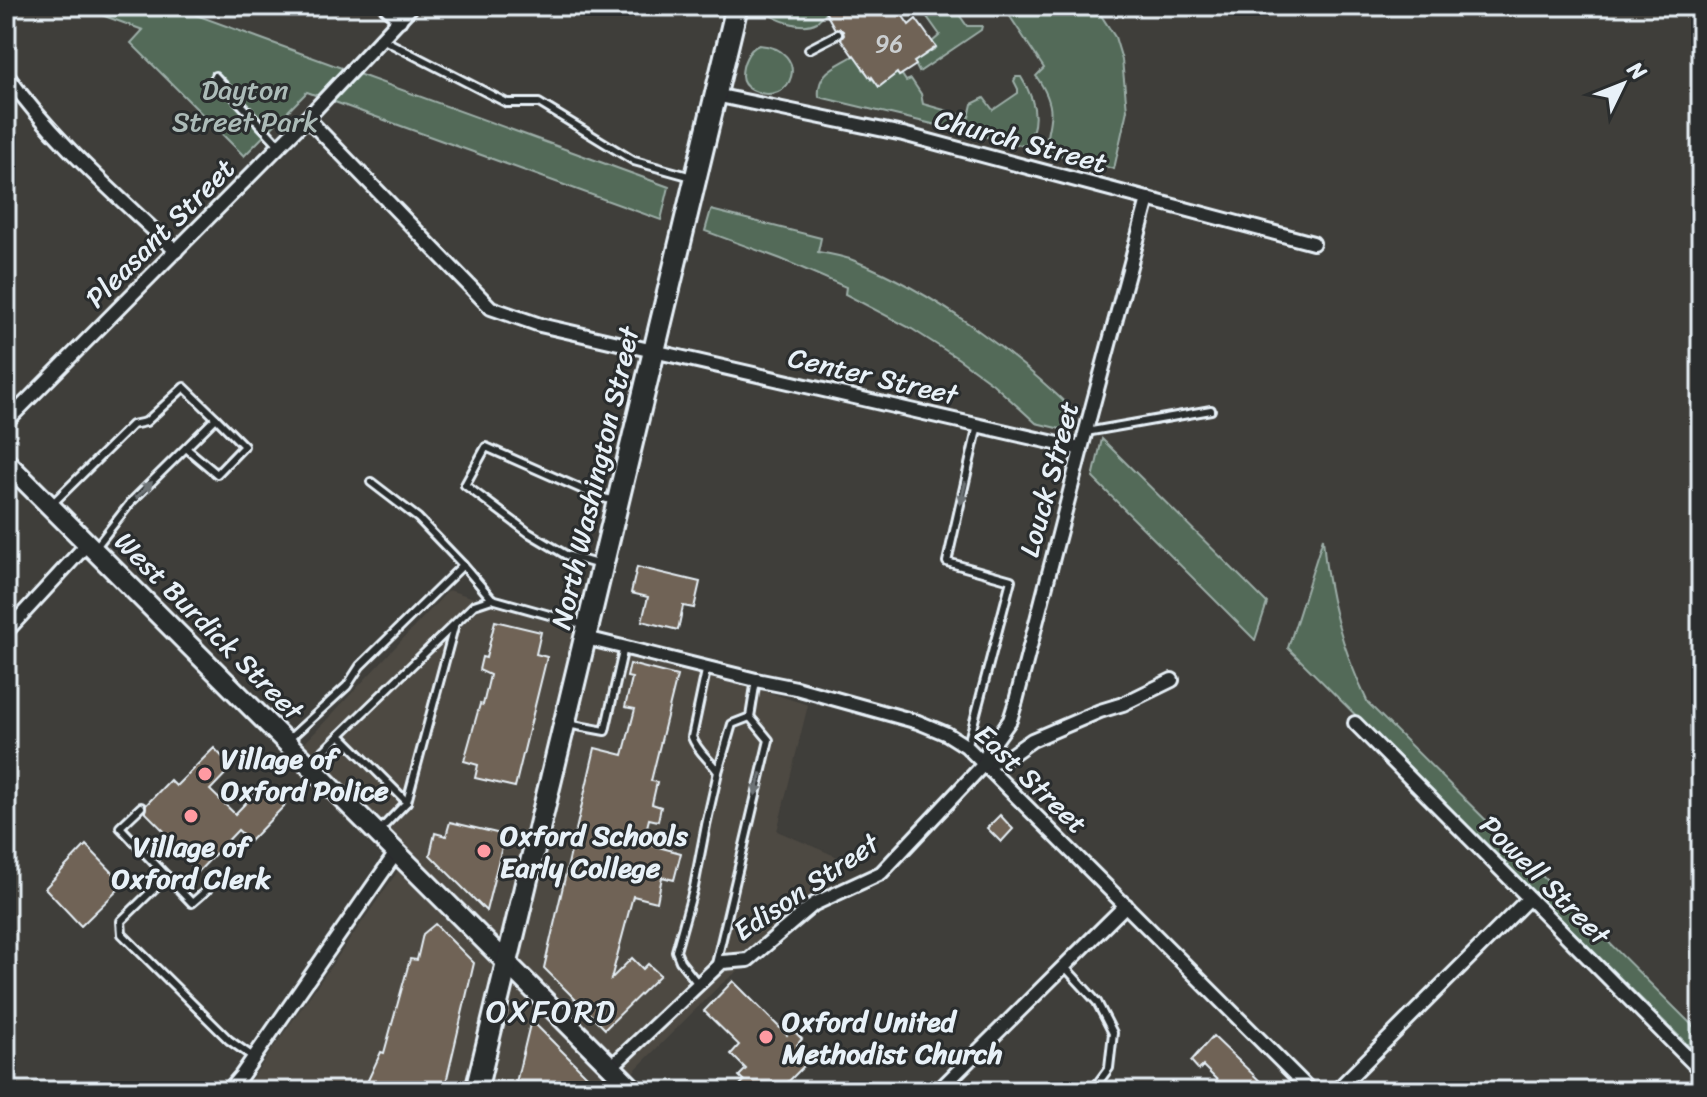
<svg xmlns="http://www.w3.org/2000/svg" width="1707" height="1097" viewBox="0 0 1707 1097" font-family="Sriracha,sans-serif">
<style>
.built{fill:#4d4942}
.green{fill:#526b59;stroke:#9daea8;stroke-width:2}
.building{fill:#6f6456;stroke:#e8f1f8;stroke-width:2}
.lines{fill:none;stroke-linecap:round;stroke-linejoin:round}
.lane-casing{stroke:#e8f1f8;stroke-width:12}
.street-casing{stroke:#e8f1f8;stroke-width:18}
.secondary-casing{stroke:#e8f1f8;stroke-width:24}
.primary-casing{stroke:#e8f1f8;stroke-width:26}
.lane{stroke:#2a2d2e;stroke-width:6}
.street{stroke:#2a2d2e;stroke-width:12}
.secondary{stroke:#2a2d2e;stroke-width:18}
.primary{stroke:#2a2d2e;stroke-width:20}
.oneway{fill:#6c7275}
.poi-dot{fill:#ff9aa2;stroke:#2a2d2e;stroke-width:3}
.labels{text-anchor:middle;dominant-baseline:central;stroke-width:6;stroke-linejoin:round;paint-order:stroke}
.number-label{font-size:24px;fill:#caced0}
.park-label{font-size:28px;fill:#acbbb8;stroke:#2a2d2e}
.street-label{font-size:28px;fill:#e8f1f8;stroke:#2a2d2e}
.poi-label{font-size:28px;font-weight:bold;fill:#e8f1f8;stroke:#2a2d2e;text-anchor:start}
.quarter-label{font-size:32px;letter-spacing:2px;fill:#e8f1f8;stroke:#2a2d2e}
</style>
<rect width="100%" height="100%" fill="#3f3e3a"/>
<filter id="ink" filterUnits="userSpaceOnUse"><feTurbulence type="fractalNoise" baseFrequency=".0125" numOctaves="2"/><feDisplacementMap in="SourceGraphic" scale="16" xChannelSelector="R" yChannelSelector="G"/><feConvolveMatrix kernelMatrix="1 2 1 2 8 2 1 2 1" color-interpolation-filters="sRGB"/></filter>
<g filter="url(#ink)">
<!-- built -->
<path class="built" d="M 449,590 L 808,705 L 777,831 L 840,858 L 802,919 L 719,986 L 616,1089 L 616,1091 L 243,1091 L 398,871 L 287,762 Z"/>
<!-- green -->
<g class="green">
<path d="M 77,6 L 186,6 L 196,15 L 669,187 L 661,220 L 307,92 L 244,156 L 131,43 L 143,30 Z"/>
<path d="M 762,6 L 822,6 L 826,13 C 826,13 817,21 817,22 C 800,31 775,19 762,10 Z"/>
<path d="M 922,6 L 953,6 L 967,26 L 982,26 L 981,30 L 919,72 L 914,62 L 936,48 L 932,42 L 940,35 L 920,7 Z"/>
<path d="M 1003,6 L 1095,6 L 1115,37 L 1122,60 L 1127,110 L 1114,169 L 1047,152 C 1044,140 1049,131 1050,119 C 1053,104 1045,89 1036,76 L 1044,68 Z"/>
<path d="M 759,45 C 813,49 793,110 752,90 C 746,87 742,83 742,76 C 742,64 748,49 759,45 Z"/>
<path d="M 859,52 L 865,67 L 863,69 L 879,86 L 897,73 L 899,76 L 902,75 L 906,81 L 911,79 L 921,94 L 923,104 L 969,117 L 972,104 L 984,98 L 993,110 L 1018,93 L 1018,89 L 1014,81 L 1016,77 L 1021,77 C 1035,99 1041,124 1025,146 L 819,97 C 816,69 840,66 859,52 Z"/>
<path d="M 711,210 L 821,238 L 818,252 C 830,254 843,256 855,261 C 934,292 1013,352 1074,411 L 1069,431 L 1036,423 L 993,384 L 959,359 L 912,329 L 845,294 L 846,287 L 781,259 L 705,231 Z"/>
<path d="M 1102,439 L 1267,603 L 1255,640 L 1093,478 Z"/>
<path d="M 1323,538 C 1327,596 1343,651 1368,703 L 1701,1034 L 1701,1058 L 1288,648 Z"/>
</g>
<!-- building -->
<g class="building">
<path d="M 822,6 L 896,6 L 909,25 L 916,19 L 936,47 L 914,62 L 916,65 L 899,76 L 897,73 L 879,87 L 872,77 L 871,79 L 854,55 L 853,56 L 841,39 L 844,35 L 843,31 L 839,28 L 835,29 Z"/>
<path d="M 637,567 L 700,582 L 694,608 L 683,606 L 678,630 L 642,621 L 648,597 L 631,593 Z"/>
<path d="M 495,621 L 541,632 L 536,654 L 547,657 L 515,787 L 475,778 L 478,765 L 464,761 L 480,704 L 483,705 L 490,675 L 479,670 L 482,657 L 486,658 Z"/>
<path d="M 630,664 L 677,676 L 651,781 L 657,782 L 652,804 L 661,807 L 658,821 L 649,819 L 643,843 L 681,853 L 674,880 L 662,877 L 657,902 L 633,896 L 611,979 L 632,958 L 643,969 L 648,964 L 660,975 L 605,1029 L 544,968 L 595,748 L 623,755 L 635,709 L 625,707 L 632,678 L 627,677 Z"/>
<path d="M 214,748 L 232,767 L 210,790 L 235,814 L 263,785 L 285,805 L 250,841 L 238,830 L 198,872 L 179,853 L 182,849 L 145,812 L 146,805 L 170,780 L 176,786 Z"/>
<path d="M 1000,815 L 1013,829 L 1001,842 L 987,828 Z"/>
<path d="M 450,822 L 505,835 L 486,911 L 430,855 L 435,833 L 446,836 Z"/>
<path d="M 86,845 L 124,884 L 81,926 L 45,888 Z"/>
<path d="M 435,924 L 474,963 L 444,1091 L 363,1091 L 381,1052 L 384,1053 L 410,959 L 417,960 L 423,934 Z"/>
<path d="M 733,981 L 787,1035 L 792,1029 L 802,1039 L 797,1045 L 811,1059 L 788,1082 L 798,1091 L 734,1091 L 744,1081 L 739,1076 L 746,1069 L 731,1054 L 739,1045 L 704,1011 Z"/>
<path d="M 531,1020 L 602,1091 L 514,1091 Z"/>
<path d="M 1213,1036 L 1264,1085 L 1257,1091 L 1234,1091 L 1228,1086 L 1225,1088 L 1203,1066 L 1199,1070 L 1191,1061 Z"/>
</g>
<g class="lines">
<defs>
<g id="lane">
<path d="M 382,39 L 507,103 L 539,103 L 634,161 L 692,177"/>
<path d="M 809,49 L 838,34"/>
<path d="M 215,76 L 280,146"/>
<path d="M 1086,432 L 1211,410"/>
<path d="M 186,448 L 217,474 L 244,446 L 216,418"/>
<path d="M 371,482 L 418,518 L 463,565"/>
<path d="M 51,505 L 132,425 L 146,422 L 184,387 L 216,418 L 131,502 L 96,547"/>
<path d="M 600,565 L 566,555 L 529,533 L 465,485 L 486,447 L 597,496 L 614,501"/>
<path d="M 567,724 L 605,731 L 624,647"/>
<path d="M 340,735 L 407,802"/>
<path d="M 288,740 L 347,686 L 360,666 L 463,565 L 492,599"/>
<path d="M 967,748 L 1011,580 L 947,562 L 978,425"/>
<path d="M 312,762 L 474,605 L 492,599 L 585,625"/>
<path d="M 718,772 L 732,724 L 750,717 L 756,680"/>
<path d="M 141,807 L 120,827 L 192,903 L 207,890"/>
<path d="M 379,831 L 407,802 L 454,627"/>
<path d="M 167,876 L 121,921 L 122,934 L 229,1040 L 253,1057"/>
<path d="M 716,964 L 769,740 L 750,717"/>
<path d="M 1064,966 L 1097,1002 L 1113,1033 L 1109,1068 L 1092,1091"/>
<path d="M 698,984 L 680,961 L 676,951 L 694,887 L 706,825 L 718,772 C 709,758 698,753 692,737 L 707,666"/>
</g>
<g id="street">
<path d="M 385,6 L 400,20"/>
<path d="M 6,74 C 53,141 117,195 176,251"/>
<path d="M 715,95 L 903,134 L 1313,243"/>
<path d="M 307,118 L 491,308 L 540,325 L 1081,449"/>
<path d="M 6,422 L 307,118 L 412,6"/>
<path d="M 6,632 L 87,544"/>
<path d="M 586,638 L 756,680 L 796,688 L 918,722 L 947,734 L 966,746 L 1311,1091"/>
<path d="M 1355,723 L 1701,1071"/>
<path d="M 984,764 L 1008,757 L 1032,740 L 1100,711 L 1123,704 L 1172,680"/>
<path d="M 611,1067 L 722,962 L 748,960 L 814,904 L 881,873 L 984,764 L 988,751 L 1010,720 L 1016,701 L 1081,449 L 1148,199"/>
<path d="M 228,1091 L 241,1076 L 396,853"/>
<path d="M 938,1091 L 1126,905"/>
<path d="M 1336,1091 L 1528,899"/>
</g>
<path id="secondary" d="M 6,462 L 635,1091"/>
<path id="primary" d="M 476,1091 L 737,6"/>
</defs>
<!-- lane casing -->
<use href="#lane" class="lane-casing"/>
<!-- street casing -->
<use href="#street" class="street-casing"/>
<!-- secondary casing -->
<use href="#secondary" class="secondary-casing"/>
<!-- primary casing -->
<use href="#primary" class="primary-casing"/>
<!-- lane -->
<use href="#lane" class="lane"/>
<!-- street -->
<use href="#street" class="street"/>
<!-- secondary -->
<use href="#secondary" class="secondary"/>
<!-- primary -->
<use href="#primary" class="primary"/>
</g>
<!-- one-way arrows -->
<defs><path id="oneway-solid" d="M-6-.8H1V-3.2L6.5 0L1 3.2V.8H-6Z" transform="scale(2)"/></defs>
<g class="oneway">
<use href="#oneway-solid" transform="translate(144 490) rotate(-45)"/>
<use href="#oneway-solid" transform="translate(963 493) rotate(103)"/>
<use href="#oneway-solid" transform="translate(758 784) rotate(104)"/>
</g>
</g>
<!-- markers -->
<g class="poi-dot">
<circle cx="205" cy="774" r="8"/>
<circle cx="191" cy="816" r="8"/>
<circle cx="484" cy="851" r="8"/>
<circle cx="766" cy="1037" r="8"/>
</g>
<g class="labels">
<!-- number labels -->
<g class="number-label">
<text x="889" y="44">96</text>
</g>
<!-- park labels -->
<g class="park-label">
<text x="245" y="89">Dayton<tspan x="245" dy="32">Street Park</tspan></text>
</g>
<!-- street labels -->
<g class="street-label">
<text transform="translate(1021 141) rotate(15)">Church Street</text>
<text transform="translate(160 233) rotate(-45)">Pleasant Street</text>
<text transform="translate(873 376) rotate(13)">Center Street</text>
<text transform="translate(595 478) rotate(-77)">North Washington Street</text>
<text transform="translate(1049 479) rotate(-75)">Louck Street</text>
<text transform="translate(209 626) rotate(45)">West Burdick Street</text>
<text transform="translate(1031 779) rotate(44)">East Street</text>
<text transform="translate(1545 880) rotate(45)">Powell Street</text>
<text transform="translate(806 887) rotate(-34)">Edison Street</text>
</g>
<!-- poi labels -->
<g class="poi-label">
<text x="221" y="758">Village of<tspan x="221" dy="32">Oxford Police</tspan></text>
<text x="500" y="835">Oxford Schools<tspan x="500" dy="32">Early College</tspan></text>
<text x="191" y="846" text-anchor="middle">Village of<tspan x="191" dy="32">Oxford Clerk</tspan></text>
<text x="782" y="1021">Oxford United<tspan x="782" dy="32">Methodist Church</tspan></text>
</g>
<!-- quarter labels -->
<g class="quarter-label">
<text x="551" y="1011">OXFORD</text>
</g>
</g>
<!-- margin -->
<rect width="1707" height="1097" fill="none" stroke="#2a2d2e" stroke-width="32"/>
<rect x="16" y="16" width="1675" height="1065" fill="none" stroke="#e8f1f8" stroke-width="3" filter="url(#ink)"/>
<!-- north arrow -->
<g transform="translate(1623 84) rotate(47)" stroke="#2a2d2e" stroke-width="6" paint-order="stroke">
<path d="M0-6L14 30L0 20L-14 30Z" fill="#e8f1f8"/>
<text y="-12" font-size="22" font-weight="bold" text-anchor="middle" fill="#e8f1f8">N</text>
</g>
</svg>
